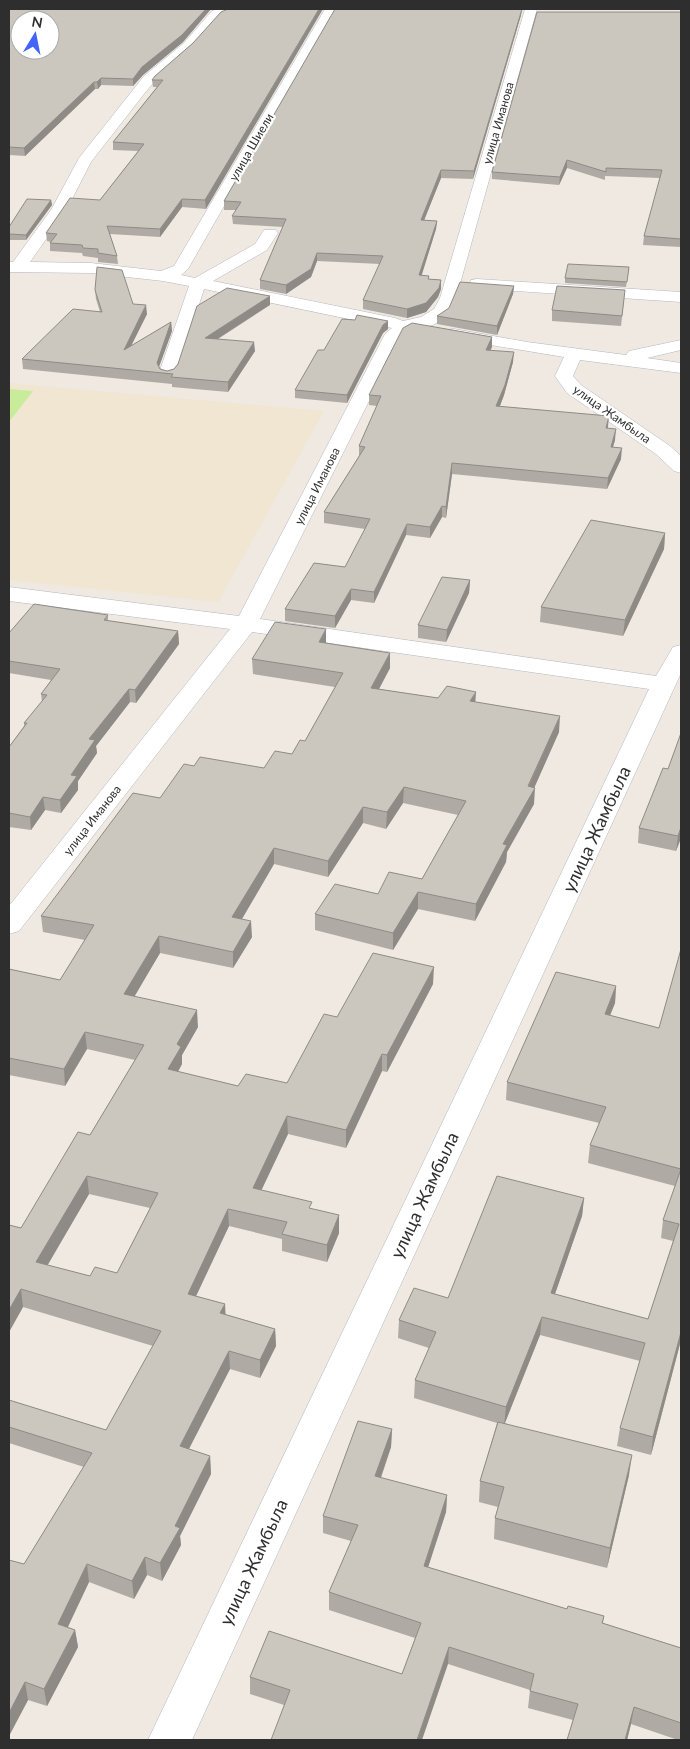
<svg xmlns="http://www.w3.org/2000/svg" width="690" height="1749" viewBox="0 0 690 1749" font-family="Lato,sans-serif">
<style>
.education{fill:#f0e6d1}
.pitch{fill:#c9ec9a}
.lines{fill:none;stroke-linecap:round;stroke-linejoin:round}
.minor-casing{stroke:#b4b7c1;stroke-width:1}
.minor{fill:#fff;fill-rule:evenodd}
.wall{fill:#afaba4;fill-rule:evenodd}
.shaded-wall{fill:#8e8b86}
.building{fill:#cbc7bf;stroke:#8e8b86;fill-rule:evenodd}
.labels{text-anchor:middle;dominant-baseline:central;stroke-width:4.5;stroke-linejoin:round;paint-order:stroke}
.far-street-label{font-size:12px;fill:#2e2e2e;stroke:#fff}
.near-street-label{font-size:18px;fill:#2e2e2e;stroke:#fff}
</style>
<rect width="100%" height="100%" fill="#efe9e1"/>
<!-- education -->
<path class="education" d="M 9,383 L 324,411 L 218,602 L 9,580 Z"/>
<!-- pitch -->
<path class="pitch" d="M 9,389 L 33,391 L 9,422 Z"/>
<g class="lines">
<defs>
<g id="minor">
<path d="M 218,9 L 231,10 L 220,17 L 192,49 L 154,82 L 144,94 L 91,162 L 66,211 L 30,262 L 91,263 L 161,271 L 174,266 L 325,9 L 337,9 L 188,269 L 181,275 L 195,278 L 255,244 L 264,230 L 276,230 L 278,233 L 267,250 L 213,281 L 395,318 L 403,321 L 421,317 L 434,309 L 440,298 L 525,9 L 537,9 L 456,298 L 447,316 L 433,325 L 415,329 L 401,337 L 260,619 L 656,676 L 673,647 L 681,645 L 681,673 L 192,1740 L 148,1740 L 649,689 L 252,632 L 19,931 L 9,934 L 9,906 L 230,629 L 9,601 L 9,587 L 239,616 L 385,334 L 392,328 L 204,289 L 177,373 L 174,377 L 168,379 L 162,377 L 159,373 L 189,286 L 163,281 L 91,273 L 9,272 L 9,262 L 13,262 L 51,210 L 79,158 L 144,76 L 184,43 L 212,11 Z"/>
<path d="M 477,279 L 681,292 L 681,302 L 471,288 L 469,284 L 471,280 Z"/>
<path d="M 454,329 L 527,342 L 626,355 L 629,351 L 681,340 L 681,350 L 647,358 L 681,363 L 681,373 L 580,360 L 573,376 L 581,385 L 670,446 L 681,456 L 681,473 L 674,471 L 656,454 L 567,393 L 555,376 L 564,357 L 448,338 L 445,334 L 448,330 Z"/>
</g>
</defs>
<!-- minor casing -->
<use href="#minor" class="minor-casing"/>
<!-- minor -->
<use href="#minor" class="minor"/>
</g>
<!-- wall -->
<g class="wall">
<path d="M 9,9 L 211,9 L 183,42 L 143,75 L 133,86 L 101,85 L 98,89 L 95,89 L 25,156 L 9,155 Z"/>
<path d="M 228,9 L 206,209 L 182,207 L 160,237 L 110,234 L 117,256 L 118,264 L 98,262 L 98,258 L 83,256 L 82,253 L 50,251 L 50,243 L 51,242 L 47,241 L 46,233 L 100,200 L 138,151 L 113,150 L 113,142 L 157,87 L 153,87 L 152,80 L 193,43 Z"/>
<path d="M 681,12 L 681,247 L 643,245 L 644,236 L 660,178 L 605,176 L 605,180 L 567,168 L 559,185 L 492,179 L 492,172 Z"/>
<path d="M 521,15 L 473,179 L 441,178 L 424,220 L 437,221 L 436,229 L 421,275 L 429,279 L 441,280 L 441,289 L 438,297 L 426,312 L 407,318 L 363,309 L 363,300 L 380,264 L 317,261 L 311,277 L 286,294 L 260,289 L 260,280 L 283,227 L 233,224 L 232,216 L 236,210 L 224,210 L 224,201 Z"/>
<path d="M 51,200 L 52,205 L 26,240 L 9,240 L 9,227 Z"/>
<path d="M 629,267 L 626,287 L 565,283 L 565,278 Z"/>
<path d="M 514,286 L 513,294 L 497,335 L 437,324 L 437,316 Z"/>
<path d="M 95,290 L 133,304 L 147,314 L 131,346 L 171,322 L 172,331 L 159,367 L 160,369 L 167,371 L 174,369 L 178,364 L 270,305 L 218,339 L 255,351 L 228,392 L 172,387 L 172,384 L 23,369 L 22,359 L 100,312 L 96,299 Z"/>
<path d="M 624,300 L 621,326 L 552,321 L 552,310 Z"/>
<path d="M 388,329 L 383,333 L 347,403 L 295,398 L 295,390 L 324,350 Z"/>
<path d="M 492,337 L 492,347 L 490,350 L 513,362 L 504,395 L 500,406 L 608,426 L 608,428 L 615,440 L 613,447 L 621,459 L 607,489 L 452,474 L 446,518 L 442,517 L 430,538 L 406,535 L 374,603 L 351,600 L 335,628 L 285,621 L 285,609 L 345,567 L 365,529 L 324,523 L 324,512 L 359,456 L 359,446 L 377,406 L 369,405 L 369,395 Z"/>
<path d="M 665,533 L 664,549 L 623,636 L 540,622 L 541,607 Z"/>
<path d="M 470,580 L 469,593 L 446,642 L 418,638 L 418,625 Z"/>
<path d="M 108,615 L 108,621 L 178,631 L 179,644 L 136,703 L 130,702 L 96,746 L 97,753 L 78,781 L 78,790 L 61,813 L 45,810 L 31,830 L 9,827 L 9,747 L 24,726 L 24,723 L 42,702 L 41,694 L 51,680 L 9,673 L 9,633 Z"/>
<path d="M 326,643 L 390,668 L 379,689 L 438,698 L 475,702 L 559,732 L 534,788 L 534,804 L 507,852 L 506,862 L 475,921 L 418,909 L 393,950 L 315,930 L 315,914 L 378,894 L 422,879 L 458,815 L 403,803 L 386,829 L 363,823 L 328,877 L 274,864 L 242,919 L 252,937 L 233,968 L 160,953 L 134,996 L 198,1027 L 182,1055 L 182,1064 L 178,1072 L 238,1086 L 287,1083 L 337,1017 L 433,984 L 387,1072 L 382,1071 L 346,1148 L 288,1134 L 261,1190 L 312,1209 L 339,1233 L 327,1262 L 282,1251 L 282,1239 L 229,1226 L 196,1296 L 225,1304 L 225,1314 L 275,1329 L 276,1346 L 260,1378 L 230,1369 L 189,1449 L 210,1456 L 211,1474 L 180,1536 L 181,1545 L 162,1581 L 147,1575 L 134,1599 L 89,1582 L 68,1627 L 75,1630 L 78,1647 L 47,1706 L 28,1700 L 9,1736 L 9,1560 L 24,1564 L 84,1467 L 9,1443 L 9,1400 L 106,1430 L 153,1346 L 23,1307 L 9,1332 L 9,1225 L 21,1228 L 90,1135 L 135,1060 L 87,1049 L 65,1086 L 9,1075 L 9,969 L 60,980 L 85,940 L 43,932 L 41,916 L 194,766 L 264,768 L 292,754 L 305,741 L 335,687 L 253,674 L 252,659 ZM 89,1194 L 150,1208 L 117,1273 L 90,1276 L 47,1265 Z"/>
<path d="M 681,733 L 681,838 L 676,851 L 638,843 L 639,828 L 668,769 Z"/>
<path d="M 681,949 L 681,1340 L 651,1455 L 617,1446 L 620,1428 L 640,1361 L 540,1335 L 505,1423 L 629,1475 L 607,1568 L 494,1539 L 495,1518 L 498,1507 L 479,1502 L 480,1481 L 497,1423 L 414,1398 L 415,1380 L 429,1348 L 398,1338 L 399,1320 L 448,1298 L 584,1198 L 582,1216 L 555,1294 L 648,1319 L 673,1241 L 661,1238 L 663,1220 L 675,1186 L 588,1163 L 590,1145 L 599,1123 L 506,1100 L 507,1082 L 616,986 L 615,1003 L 610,1016 L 659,1028 Z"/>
<path d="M 392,1429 L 391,1447 L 381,1478 L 447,1495 L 446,1512 L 428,1567 L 567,1609 L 604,1616 L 603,1623 L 681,1648 L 681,1740 L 678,1740 L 631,1724 L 627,1740 L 567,1740 L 573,1720 L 528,1708 L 530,1690 L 448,1664 L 284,1705 L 250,1694 L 250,1677 L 402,1674 L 415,1638 L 329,1610 L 329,1592 L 351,1541 L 323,1533 L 323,1516 Z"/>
</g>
<!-- shaded-wall -->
<g class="shaded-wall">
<path d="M 206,9 L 213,9 L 211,9 L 183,42 L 143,75 L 133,86 L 133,79 L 142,67 Z"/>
<path d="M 319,9 L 323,9 L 206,209 L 205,200 Z"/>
<path d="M 522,9 L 521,15 L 473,179 L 474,171 Z"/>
<path d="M 101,78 L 101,85 L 98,89 L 97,82 Z"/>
<path d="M 94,82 L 95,89 L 25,156 L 24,148 Z"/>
<path d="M 567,160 L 567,168 L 559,185 L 560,177 Z"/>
<path d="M 441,170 L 441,178 L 421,228 L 421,220 Z"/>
<path d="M 182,199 L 182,207 L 160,237 L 160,229 Z"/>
<path d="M 51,200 L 52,205 L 26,240 L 26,235 Z"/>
<path d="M 437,221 L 436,229 L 419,284 L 419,275 Z"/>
<path d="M 317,253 L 317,261 L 311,277 L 286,294 L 286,285 Z"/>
<path d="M 441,280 L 441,289 L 438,297 L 426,312 L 407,318 L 407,309 Z"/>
<path d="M 514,286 L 513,294 L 497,335 L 497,326 Z"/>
<path d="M 270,296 L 270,305 L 205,347 L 205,338 Z"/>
<path d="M 146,305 L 147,314 L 124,360 L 124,350 Z"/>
<path d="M 388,321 L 388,329 L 383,333 L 347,403 L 347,395 L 383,325 Z"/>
<path d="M 171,322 L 172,331 L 157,372 L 157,363 Z"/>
<path d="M 492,337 L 492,347 L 486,360 L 486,350 Z"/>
<path d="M 254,342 L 255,351 L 228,392 L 228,382 Z"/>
<path d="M 514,352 L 513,362 L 504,395 L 496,416 L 496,406 Z"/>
<path d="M 609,416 L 608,426 L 605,439 L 606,428 Z"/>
<path d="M 616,429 L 615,440 L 610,457 L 611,447 Z"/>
<path d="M 622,448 L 621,459 L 607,489 L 608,478 Z"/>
<path d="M 452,463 L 452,474 L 446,518 L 446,507 Z"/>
<path d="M 442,506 L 442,517 L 430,538 L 430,527 Z"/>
<path d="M 407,524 L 406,535 L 374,603 L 374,592 Z"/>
<path d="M 665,533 L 664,549 L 623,636 L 625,620 Z"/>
<path d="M 470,580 L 469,593 L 446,642 L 447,630 Z"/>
<path d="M 351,589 L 351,600 L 335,628 L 335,616 Z"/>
<path d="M 326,629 L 326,644 L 319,642 Z"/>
<path d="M 178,631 L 179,644 L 136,703 L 135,690 Z"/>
<path d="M 390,653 L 390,668 L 371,704 L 371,688 Z"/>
<path d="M 129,689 L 130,702 L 96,746 L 97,753 L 78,781 L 78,790 L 61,813 L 60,800 L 89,739 Z"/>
<path d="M 476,692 L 475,707 L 470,701 Z"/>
<path d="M 560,716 L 559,732 L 531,795 L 535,788 L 534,804 L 507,852 L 506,862 L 475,921 L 476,904 Z"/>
<path d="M 404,787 L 403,803 L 386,829 L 387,812 Z"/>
<path d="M 43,797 L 45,810 L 31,830 L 30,817 Z"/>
<path d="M 363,807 L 363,823 L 328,877 L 328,861 Z"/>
<path d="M 681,827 L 681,838 L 676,851 L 678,836 Z"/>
<path d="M 274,848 L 274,864 L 233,934 L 232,917 Z"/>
<path d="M 418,892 L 418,909 L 393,950 L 393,933 Z"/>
<path d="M 251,921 L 252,937 L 233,968 L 233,952 Z"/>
<path d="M 159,936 L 160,953 L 126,1011 L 124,994 Z"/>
<path d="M 434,967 L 433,984 L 387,1072 L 387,1055 Z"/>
<path d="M 616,986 L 615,1003 L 603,1032 L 605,1014 Z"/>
<path d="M 197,1010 L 198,1027 L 182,1055 L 182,1064 L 169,1087 L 168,1069 L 177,1044 Z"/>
<path d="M 85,1032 L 87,1049 L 65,1086 L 64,1069 Z"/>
<path d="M 382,1054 L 382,1071 L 346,1148 L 346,1130 Z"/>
<path d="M 287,1116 L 288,1134 L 254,1206 L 253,1188 Z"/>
<path d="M 87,1176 L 89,1194 L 39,1280 L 36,1262 Z"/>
<path d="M 584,1198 L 582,1216 L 549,1311 L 551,1293 Z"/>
<path d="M 228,1209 L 229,1226 L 189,1311 L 188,1294 Z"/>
<path d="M 339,1215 L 339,1233 L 327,1262 L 327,1245 Z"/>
<path d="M 21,1289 L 23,1307 L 9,1332 L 9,1310 Z"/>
<path d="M 225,1304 L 226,1322 L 220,1313 Z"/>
<path d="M 542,1317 L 540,1335 L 504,1425 L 506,1407 Z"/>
<path d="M 275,1329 L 276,1346 L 260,1378 L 260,1360 Z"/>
<path d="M 681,1332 L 681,1340 L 651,1455 L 653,1437 Z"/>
<path d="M 229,1351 L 230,1369 L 181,1464 L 180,1446 Z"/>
<path d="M 392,1429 L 391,1447 L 375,1494 L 375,1476 Z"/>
<path d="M 632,1455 L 629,1475 L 607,1568 L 610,1548 Z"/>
<path d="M 210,1456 L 211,1474 L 180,1536 L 181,1545 L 162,1581 L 160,1563 L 175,1526 Z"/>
<path d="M 447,1495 L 446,1512 L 423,1583 L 424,1566 Z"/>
<path d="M 145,1557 L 147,1575 L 134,1599 L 132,1581 Z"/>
<path d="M 87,1564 L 89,1582 L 61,1641 L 58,1624 Z"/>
<path d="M 75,1630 L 78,1647 L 47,1706 L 44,1689 Z"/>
<path d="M 449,1647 L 448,1664 L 422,1740 L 417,1740 Z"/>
<path d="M 25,1682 L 28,1700 L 9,1736 L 9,1713 Z"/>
<path d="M 634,1707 L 631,1724 L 627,1740 L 625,1740 Z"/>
</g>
<!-- building -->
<g class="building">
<path d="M 9,9 L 206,9 L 182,35 L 142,67 L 133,79 L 101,78 L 97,82 L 94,82 L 24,148 L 9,147 ZM 20,20 L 50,20 L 50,50 L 20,50 Z"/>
<path d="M 228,9 L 319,9 L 205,200 L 182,199 L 160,229 L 107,226 L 117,256 L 98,253 L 98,249 L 83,248 L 82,245 L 50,243 L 57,234 L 46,233 L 70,198 L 100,200 L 144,144 L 113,142 L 163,80 L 152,80 L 155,76 L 193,43 L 221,12 Z"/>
<path d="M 335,9 L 522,9 L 474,171 L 441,170 L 421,220 L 437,221 L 419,275 L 429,276 L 428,279 L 441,280 L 439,288 L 426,303 L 407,309 L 363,300 L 383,256 L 317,253 L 311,269 L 286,285 L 260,280 L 286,219 L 232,216 L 241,202 L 224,201 Z"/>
<path d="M 537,12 L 681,12 L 681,239 L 644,236 L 662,170 L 606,168 L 606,172 L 567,160 L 560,177 L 492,172 Z"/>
<path d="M 27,199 L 51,200 L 26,235 L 9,234 L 9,227 Z"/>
<path d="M 568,264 L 629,267 L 627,282 L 565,278 Z"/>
<path d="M 97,267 L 122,270 L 133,304 L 146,305 L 124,350 L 171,322 L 157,363 L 160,369 L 167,371 L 174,369 L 178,364 L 197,306 L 227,288 L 270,296 L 205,338 L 254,342 L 228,382 L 171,377 L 173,374 L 22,359 L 73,309 L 102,312 L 95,290 Z"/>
<path d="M 460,282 L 514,286 L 497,326 L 437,316 L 449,308 Z"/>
<path d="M 557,286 L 625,290 L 622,316 L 552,310 Z"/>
<path d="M 357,315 L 388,321 L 383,325 L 347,395 L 295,390 L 318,350 L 324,350 L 342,319 L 355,320 Z"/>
<path d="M 412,323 L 492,337 L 486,350 L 514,352 L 505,385 L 496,406 L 609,416 L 606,428 L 616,429 L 611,447 L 622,448 L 608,478 L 452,463 L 446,507 L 442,506 L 430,527 L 407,524 L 374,592 L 351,589 L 335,616 L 285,609 L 314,563 L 345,567 L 370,519 L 324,512 L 365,447 L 359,446 L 381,396 L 369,395 L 403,328 Z"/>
<path d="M 591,520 L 665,533 L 625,620 L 541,607 Z"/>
<path d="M 442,577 L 470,580 L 447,630 L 418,625 Z"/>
<path d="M 34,604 L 108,615 L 104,620 L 178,631 L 135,690 L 129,689 L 89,739 L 95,740 L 71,775 L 77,776 L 60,800 L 43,797 L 30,817 L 9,813 L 9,747 L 27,723 L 24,723 L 47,695 L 41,694 L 60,669 L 9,661 L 9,633 Z"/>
<path d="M 275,622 L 326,629 L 319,642 L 390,653 L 371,688 L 438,698 L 447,686 L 476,692 L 470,701 L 560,716 L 528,786 L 535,788 L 503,844 L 507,845 L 476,904 L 418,892 L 393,933 L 315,914 L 335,884 L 378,894 L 389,872 L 422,879 L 466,801 L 404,787 L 387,812 L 363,807 L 328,861 L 274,848 L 232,917 L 251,921 L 233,952 L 159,936 L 124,994 L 197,1010 L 177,1044 L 181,1047 L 168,1069 L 238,1086 L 246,1074 L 287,1083 L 324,1014 L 337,1017 L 373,953 L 434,967 L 387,1055 L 382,1054 L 346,1130 L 287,1116 L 253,1188 L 312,1202 L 309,1208 L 339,1215 L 327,1245 L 282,1234 L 287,1222 L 228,1209 L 188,1294 L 225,1304 L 220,1313 L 275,1329 L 260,1360 L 229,1351 L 180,1446 L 210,1456 L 175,1526 L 180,1528 L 160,1563 L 145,1557 L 132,1581 L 87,1564 L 58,1624 L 75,1630 L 44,1689 L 25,1682 L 9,1713 L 9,1560 L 24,1564 L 92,1453 L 9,1427 L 9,1400 L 106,1430 L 161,1331 L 21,1289 L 9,1310 L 9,1225 L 21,1228 L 78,1132 L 90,1135 L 144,1045 L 85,1032 L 64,1069 L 9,1058 L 9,969 L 60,980 L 94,925 L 41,916 L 133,793 L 160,798 L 184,764 L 194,766 L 200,757 L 264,768 L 275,751 L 292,754 L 300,740 L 305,741 L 343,673 L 252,659 ZM 87,1176 L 158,1193 L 117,1273 L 95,1267 L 90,1276 L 36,1262 Z"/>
<path d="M 681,733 L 681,827 L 678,836 L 639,828 L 663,768 L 668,769 Z"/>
<path d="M 681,949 L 681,1332 L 653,1437 L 620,1428 L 645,1343 L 542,1317 L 506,1407 L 415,1380 L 436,1332 L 399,1320 L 414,1288 L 448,1298 L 497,1176 L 584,1198 L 551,1293 L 648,1319 L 679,1224 L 663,1220 L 681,1169 L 590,1145 L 606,1107 L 507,1082 L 556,972 L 616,986 L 605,1014 L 659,1028 Z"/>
<path d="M 358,1421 L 392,1429 L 375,1476 L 447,1495 L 424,1566 L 567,1609 L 568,1606 L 604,1616 L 602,1623 L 681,1648 L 681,1723 L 634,1707 L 625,1740 L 567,1740 L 578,1704 L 530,1691 L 534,1674 L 449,1647 L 417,1740 L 271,1740 L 290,1690 L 250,1677 L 269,1631 L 402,1674 L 421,1623 L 329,1592 L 358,1525 L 323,1516 Z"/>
<path d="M 498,1422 L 632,1455 L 610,1548 L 495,1518 L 504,1487 L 480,1481 Z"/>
</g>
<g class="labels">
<!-- far-street labels -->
<g class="far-street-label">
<text transform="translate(498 123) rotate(-74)">улица Иманова</text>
<text transform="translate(251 147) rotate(-60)">улица Шиели</text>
<text transform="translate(612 414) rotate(35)">улица Жамбыла</text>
<text transform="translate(317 486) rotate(-63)">улица Иманова</text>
<text transform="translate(92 820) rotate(-52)">улица Иманова</text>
</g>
<!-- near-street labels -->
<g class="near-street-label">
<text transform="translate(596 829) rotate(-65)">улица Жамбыла</text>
<text transform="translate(424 1195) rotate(-65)">улица Жамбыла</text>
<text transform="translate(253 1562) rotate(-65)">улица Жамбыла</text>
</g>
</g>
<!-- border -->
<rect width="690" height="1749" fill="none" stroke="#2e2e2e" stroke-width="20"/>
<!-- north arrow -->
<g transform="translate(35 35) rotate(10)"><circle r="24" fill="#ffffff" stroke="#ababab"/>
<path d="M0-4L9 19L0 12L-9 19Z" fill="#4264fb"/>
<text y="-8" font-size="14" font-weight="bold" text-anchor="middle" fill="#2e2e2e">N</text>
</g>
</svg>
